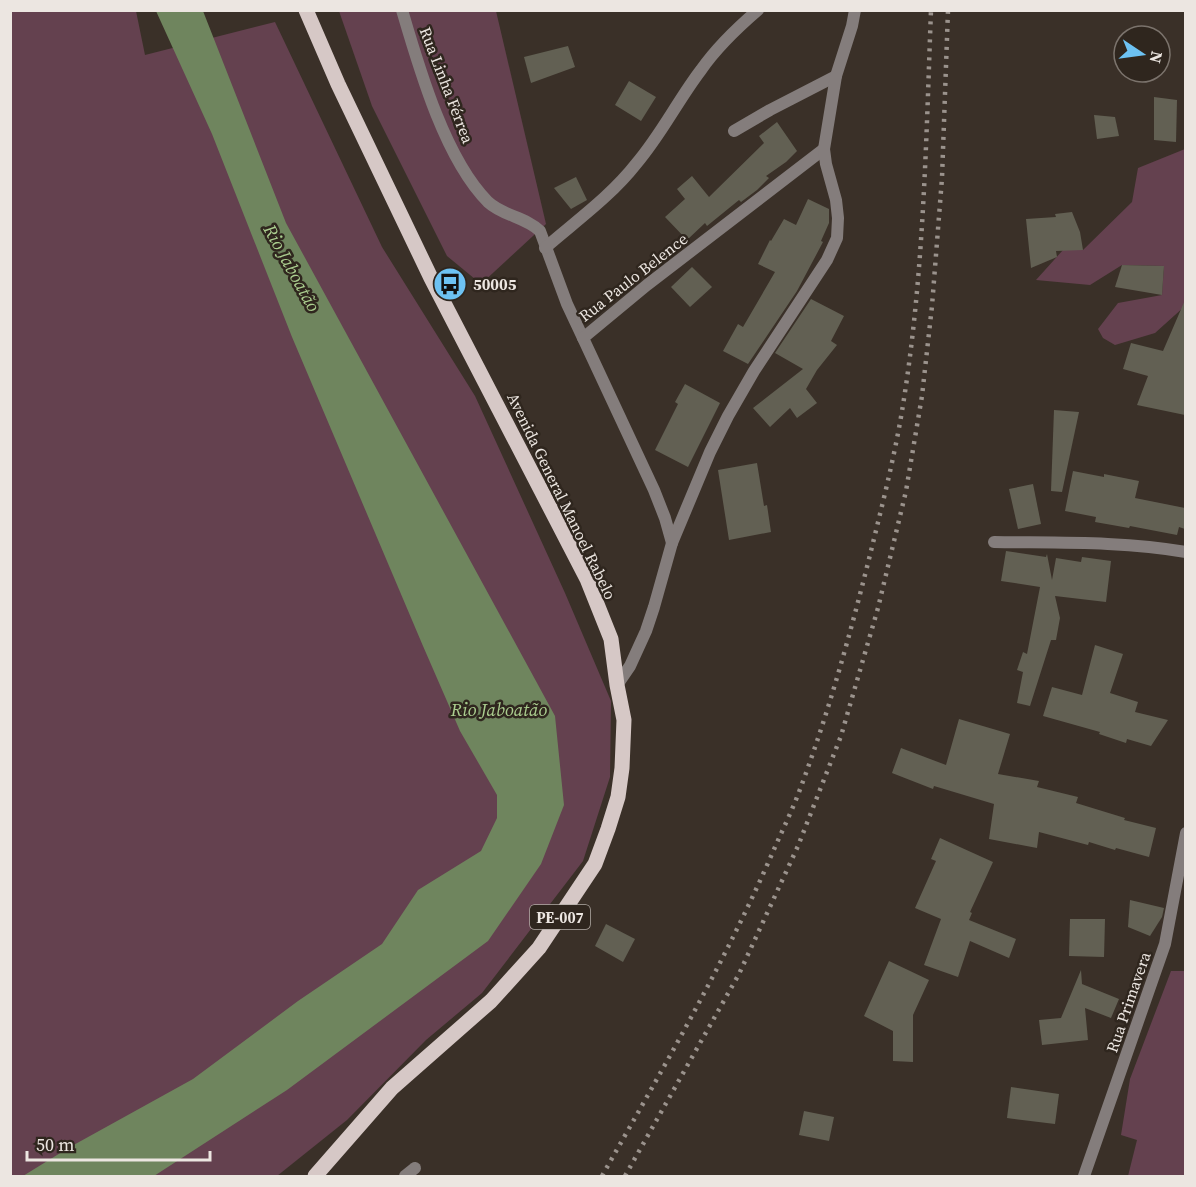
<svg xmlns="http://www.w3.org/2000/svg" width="1196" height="1187" viewBox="0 0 1196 1187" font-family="'Source Serif 4',serif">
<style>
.green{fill:#64414f}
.water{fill:#6f855e}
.building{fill:#626053}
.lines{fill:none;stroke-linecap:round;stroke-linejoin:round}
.minor{stroke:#847d7c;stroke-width:12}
.primary{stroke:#d6c8c6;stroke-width:15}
.rail{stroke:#9b938d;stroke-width:4.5;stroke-dasharray:3 6;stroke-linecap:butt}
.labels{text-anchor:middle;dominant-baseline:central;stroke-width:5;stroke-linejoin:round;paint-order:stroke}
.shield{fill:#2f261e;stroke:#b3aca6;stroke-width:1.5}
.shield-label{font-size:15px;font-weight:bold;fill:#ece6e1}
.street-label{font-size:16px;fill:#ece6e1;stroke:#2f261e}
.poi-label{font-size:16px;font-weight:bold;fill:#ece6e1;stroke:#2f261e;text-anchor:start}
.water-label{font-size:18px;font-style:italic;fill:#abce8f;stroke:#2f261e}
</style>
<rect width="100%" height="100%" fill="#3a3028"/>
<!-- green -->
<g class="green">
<path d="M 10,11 L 136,11 L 145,55 L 275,22 L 382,247 L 475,396 L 565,593 L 611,701 L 610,777 L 583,861 L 482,993 L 426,1040 L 347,1120 L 277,1176 L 11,1176 Z"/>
<path d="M 339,11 L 496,11 L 546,224 L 481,284 L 447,256 L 372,106 Z"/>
<path d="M 1185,149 L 1185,306 L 1155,333 L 1115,345 L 1103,338 L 1098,329 L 1118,303 L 1162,295 L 1164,266 L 1122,265 L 1090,285 L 1036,280 L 1063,250 L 1083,250 L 1132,202 L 1138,168 Z"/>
<path d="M 1171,971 L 1185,971 L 1185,1176 L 1128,1176 L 1137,1140 L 1121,1135 L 1130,1079 Z"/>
</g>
<!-- water -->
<path class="water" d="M 156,11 L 203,11 L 286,223 L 555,716 L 564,805 L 541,864 L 488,941 L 287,1090 L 154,1176 L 23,1176 L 70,1147 L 193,1079 L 298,1001 L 382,944 L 418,890 L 481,851 L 497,818 L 497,795 L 460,731 L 423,646 L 292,337 L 212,134 Z"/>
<!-- building -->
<g class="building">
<path d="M 568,46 L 575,67 L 531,83 L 524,57 Z"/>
<path d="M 629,81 L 656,97 L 641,121 L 615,105 Z"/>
<path d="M 1154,97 L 1177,100 L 1176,142 L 1154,140 Z"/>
<path d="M 1094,115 L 1115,117 L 1119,136 L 1097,139 Z"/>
<path d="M 777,122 L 797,151 L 786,162 L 766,176 L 769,178 L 757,190 L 741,202 L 739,200 L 707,226 L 705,223 L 687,240 L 665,217 L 685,199 L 677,189 L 692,176 L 709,197 L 764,143 L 759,136 Z"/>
<path d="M 576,177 L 587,200 L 571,209 L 554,188 Z"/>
<path d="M 808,199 L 829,209 L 829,223 L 821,241 L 823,242 L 797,291 L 748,364 L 723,351 L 738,324 L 743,327 L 775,272 L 758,264 L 770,240 L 771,241 L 784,219 L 796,225 Z"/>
<path d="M 1072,212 L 1080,232 L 1083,250 L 1056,251 L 1057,257 L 1031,268 L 1026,219 L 1056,217 L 1055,214 Z"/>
<path d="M 1122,265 L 1164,266 L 1162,295 L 1115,287 Z"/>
<path d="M 692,267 L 712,287 L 690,307 L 671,287 Z"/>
<path d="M 811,299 L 844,316 L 831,341 L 837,345 L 817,370 L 806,389 L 817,403 L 797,418 L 790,408 L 770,427 L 753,408 L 803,369 L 775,353 Z"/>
<path d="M 1185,300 L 1185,415 L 1137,405 L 1148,376 L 1123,369 L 1131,343 L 1163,351 Z"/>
<path d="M 685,384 L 720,403 L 688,467 L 655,450 L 678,404 L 675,402 Z"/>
<path d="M 1054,410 L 1079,412 L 1062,492 L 1051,491 Z"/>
<path d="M 757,463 L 764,506 L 767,505 L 771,532 L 729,540 L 718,470 Z"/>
<path d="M 1073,471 L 1104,477 L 1104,474 L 1139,481 L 1135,498 L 1185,508 L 1185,529 L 1179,527 L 1177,535 L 1130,526 L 1129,528 L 1095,522 L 1096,517 L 1065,511 Z"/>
<path d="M 1033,484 L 1041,524 L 1018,529 L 1009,489 Z"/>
<path d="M 1006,551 L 1046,557 L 1047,554 L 1052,580 L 1056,558 L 1081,562 L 1082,557 L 1111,561 L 1106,602 L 1055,596 L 1060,618 L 1056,640 L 1051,640 L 1030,706 L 1017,703 L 1023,672 L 1017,670 L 1023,652 L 1027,654 L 1040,587 L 1001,581 Z"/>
<path d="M 1095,645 L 1123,654 L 1110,693 L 1138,702 L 1135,712 L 1168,720 L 1151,746 L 1127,739 L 1126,743 L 1099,734 L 1100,732 L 1043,716 L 1052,687 L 1082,695 Z"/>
<path d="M 959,719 L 1010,734 L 998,774 L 1039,781 L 1037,787 L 1078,797 L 1076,803 L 1125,818 L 1124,820 L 1156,828 L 1149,857 L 1116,848 L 1115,850 L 1089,842 L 1088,845 L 1039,832 L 1037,848 L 989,839 L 994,804 L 934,786 L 933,789 L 892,773 L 901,748 L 946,765 Z"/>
<path d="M 940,838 L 993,862 L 970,912 L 972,913 L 969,920 L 1016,939 L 1009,958 L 970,941 L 958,977 L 924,965 L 941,919 L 915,908 L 936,861 L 931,859 Z"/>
<path d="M 1130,900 L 1164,908 L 1162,917 L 1150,936 L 1128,927 Z"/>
<path d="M 1070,919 L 1105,919 L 1104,957 L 1069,956 Z"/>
<path d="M 606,924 L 635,939 L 623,962 L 595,946 Z"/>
<path d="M 889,961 L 929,980 L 913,1015 L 913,1062 L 893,1061 L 893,1031 L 864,1016 Z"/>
<path d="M 1081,970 L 1082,984 L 1119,999 L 1111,1018 L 1085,1008 L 1088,1040 L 1042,1045 L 1039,1020 L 1061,1018 Z"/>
<path d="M 1011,1087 L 1059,1094 L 1055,1124 L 1007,1118 Z"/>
<path d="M 804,1111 L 834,1117 L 829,1141 L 799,1135 Z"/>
</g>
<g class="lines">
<!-- minor -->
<g class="minor">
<path d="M 402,10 C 419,68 445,159 488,202 C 503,216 526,217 540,231 L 567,304 L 583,338"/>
<path d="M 734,131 L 770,110 L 836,76"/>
<path d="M 545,248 C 576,221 611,196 636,164 C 661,135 678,100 701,70 C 717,47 737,28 758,10"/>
<path d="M 994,542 C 1057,543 1122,541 1186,552"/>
<path d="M 672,543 L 665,518 L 654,490 L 583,338 L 647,285 L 824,149"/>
<path d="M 617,685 L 630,666 L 646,631 L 654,607 L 672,543 L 710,452 L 728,416 L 754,371 L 827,260 L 837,238 L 838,218 L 836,200 L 826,164 L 824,149 L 836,76 L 852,26 L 855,10"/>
<path d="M 405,1176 L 415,1168"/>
<path d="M 1084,1176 L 1165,944 L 1186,833"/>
</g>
<!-- primary -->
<path class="primary" d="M 306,10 L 338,84 L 431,278 L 587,579 L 611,639 L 617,685 L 624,720 L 622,768 L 618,797 L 608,829 L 595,864 L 539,948 L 491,1001 L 392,1088 L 315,1176"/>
<!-- rail -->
<g class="rail">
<path d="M 602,1176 C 662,1070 723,966 772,854 C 781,833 791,813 799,792 C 828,715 850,635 870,555 C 882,506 895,455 903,405 C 924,274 926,142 931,10"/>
<path d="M 625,1176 L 739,974 L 798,846 L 841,736 L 878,608 L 906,491 L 922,396 L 932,306 L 942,178 L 948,10"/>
</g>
</g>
<!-- icons -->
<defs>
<symbol id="bus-disc" viewBox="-11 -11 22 22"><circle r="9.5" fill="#6dc2f3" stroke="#2f261e"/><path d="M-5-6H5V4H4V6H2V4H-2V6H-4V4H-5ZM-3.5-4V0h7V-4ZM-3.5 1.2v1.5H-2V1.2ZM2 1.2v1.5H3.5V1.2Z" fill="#111"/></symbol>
</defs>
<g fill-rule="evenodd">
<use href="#bus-disc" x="431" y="265" width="38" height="38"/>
</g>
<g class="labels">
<!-- shield labels -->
<rect class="shield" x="530" y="905" width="60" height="24" rx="4.5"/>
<g class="shield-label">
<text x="560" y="917">PE-007</text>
</g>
<!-- street labels -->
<g class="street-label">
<text transform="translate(447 85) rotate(69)">Rua Linha Férrea</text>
<text transform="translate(633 277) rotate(-38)">Rua Paulo Belence</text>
<text transform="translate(562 496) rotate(64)">Avenida General Manoel Rabelo</text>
<text transform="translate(1128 1002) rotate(-71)">Rua Primavera</text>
</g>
<!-- poi labels -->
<g class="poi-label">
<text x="473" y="284">50005</text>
</g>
<!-- water labels -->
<g class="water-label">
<text transform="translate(292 268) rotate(61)">Rio Jaboatão</text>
<text x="499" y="709">Rio Jaboatão</text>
</g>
</g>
<!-- border -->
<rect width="1196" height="1187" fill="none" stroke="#ece6e1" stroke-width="24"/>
<!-- north arrow -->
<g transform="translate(1142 54) rotate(103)"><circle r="28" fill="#2f261e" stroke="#7b736c" stroke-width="1.5"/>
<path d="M0-4.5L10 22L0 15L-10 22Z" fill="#6dc2f3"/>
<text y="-9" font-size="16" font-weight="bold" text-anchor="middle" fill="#ece6e1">N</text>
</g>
<!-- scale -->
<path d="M27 1151v9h183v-9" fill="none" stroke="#ece6e1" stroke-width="3"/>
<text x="36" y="1151" font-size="18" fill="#ece6e1" stroke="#2f261e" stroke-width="4.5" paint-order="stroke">50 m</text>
</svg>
